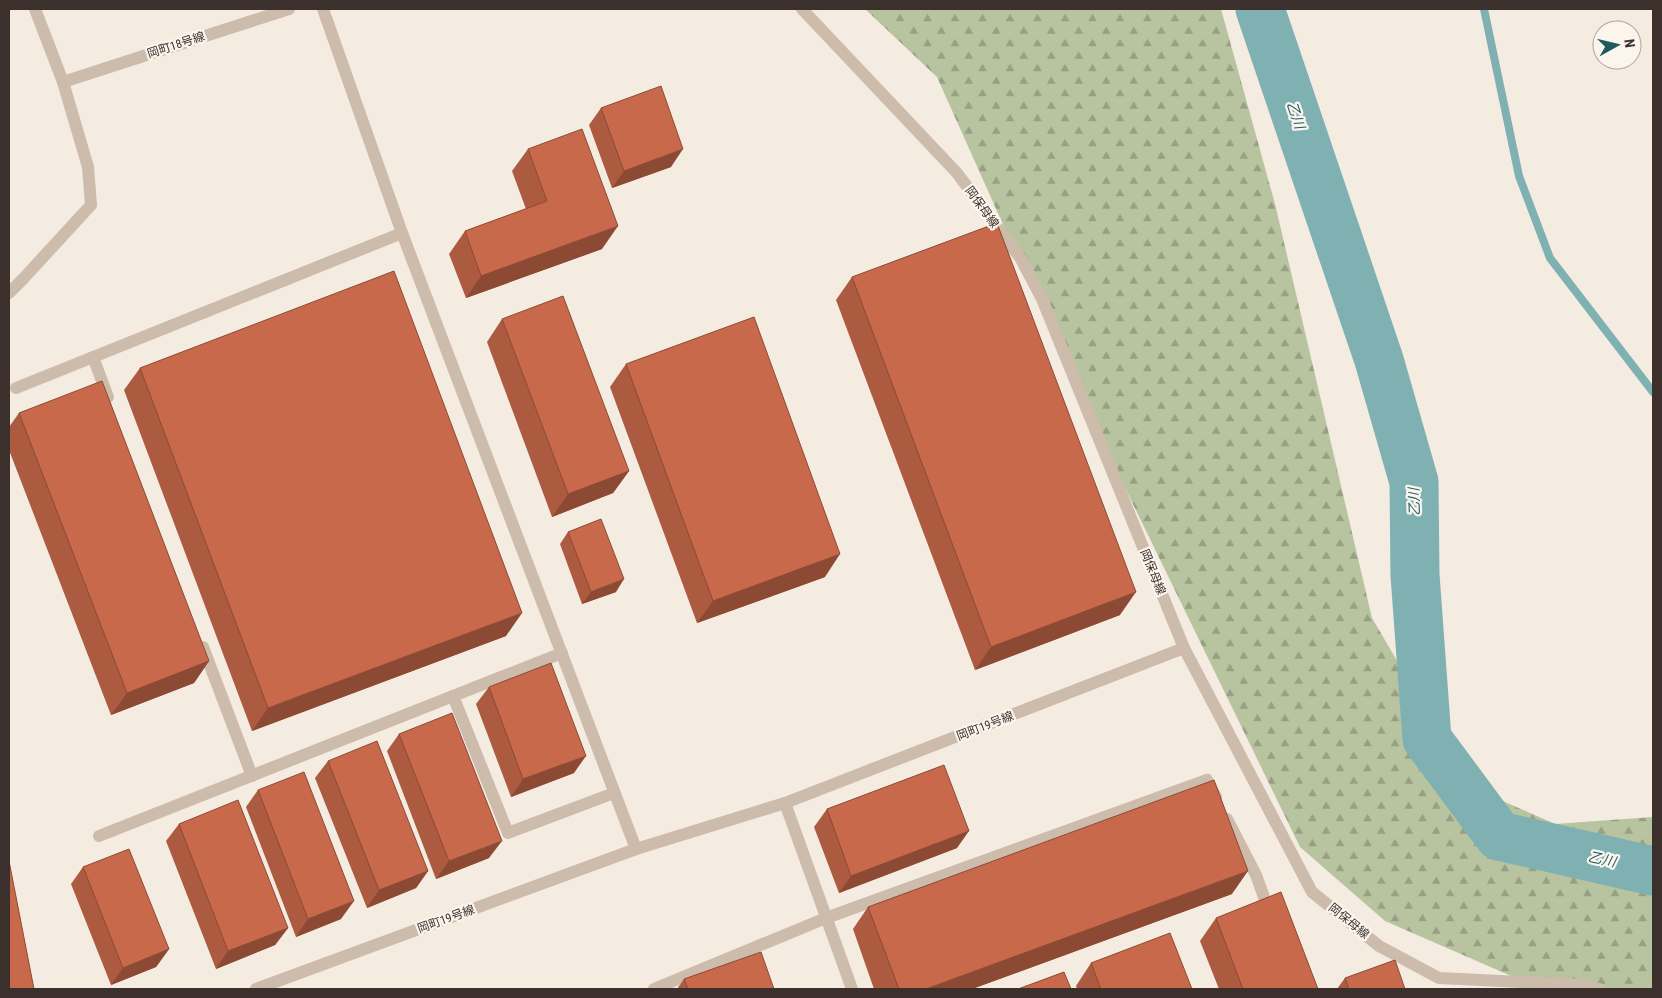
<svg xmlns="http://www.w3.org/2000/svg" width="1662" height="998" viewBox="0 0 1662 998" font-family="'Roboto Condensed','Noto Sans JP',sans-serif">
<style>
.forest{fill:url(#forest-firs)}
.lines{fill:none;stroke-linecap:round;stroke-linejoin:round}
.stream{stroke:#7fb0b2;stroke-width:8}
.river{stroke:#7fb0b2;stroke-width:49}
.minor{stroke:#cdbbac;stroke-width:12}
.wall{fill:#ac5a40}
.shaded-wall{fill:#8c4a34}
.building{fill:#c8694b;stroke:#8c4a34}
.labels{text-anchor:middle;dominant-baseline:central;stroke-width:4.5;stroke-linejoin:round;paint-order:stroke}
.street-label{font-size:12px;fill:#3b302b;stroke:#fbf5ee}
.water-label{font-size:14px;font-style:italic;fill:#1f5a5e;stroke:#fbf5ee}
</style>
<defs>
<pattern id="forest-firs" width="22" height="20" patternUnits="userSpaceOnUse" patternTransform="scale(1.25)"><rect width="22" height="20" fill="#b8c4a0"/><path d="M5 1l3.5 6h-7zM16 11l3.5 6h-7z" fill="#97a083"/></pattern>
</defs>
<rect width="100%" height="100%" fill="#f4ebe1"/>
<!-- forest -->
<path class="forest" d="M 865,9 L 1221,9 L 1275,204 L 1372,618 L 1471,787 L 1555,824 L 1653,817 L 1653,989 L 1541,989 L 1385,921 L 1300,847 L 1074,383 L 937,77 Z"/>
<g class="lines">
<!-- stream -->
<path class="stream" d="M 1484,9 L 1519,176 L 1550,258 L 1653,392"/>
<!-- river -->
<path class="river" d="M 1260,9 L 1379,360 L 1414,482 L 1415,575 L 1427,739 L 1499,836 L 1653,871"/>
<!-- minor -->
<g class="minor">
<path d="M 323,9 L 402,233 L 636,849"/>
<path d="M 802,9 L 957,173 L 1021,259 L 1042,299 L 1184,648 L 1312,892 L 1379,946 L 1439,978 L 1583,985 L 1599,989"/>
<path d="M 63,82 L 289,9"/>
<path d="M 9,293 L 23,279 L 91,205 L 88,167 L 63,82 L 35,9"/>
<path d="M 93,357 L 108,397"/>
<path d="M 16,388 L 402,233"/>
<path d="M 203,647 L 252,776"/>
<path d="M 453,696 L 508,833 L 614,793"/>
<path d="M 785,803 L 852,989"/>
<path d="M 1227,819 L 1256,875 L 1270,914"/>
<path d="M 99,836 L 562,653"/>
<path d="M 256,989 L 636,849 L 785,803 L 1184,648"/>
<path d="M 654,989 L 826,918 L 1207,780 L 1216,797"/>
</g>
</g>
<!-- wall -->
<g class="wall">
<path d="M 601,108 L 671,167 L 612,188 L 589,125 Z"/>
<path d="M 528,149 L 602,249 L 466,298 L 449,254 L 465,231 L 526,209 L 512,171 Z"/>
<path d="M 852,277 L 1120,615 L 975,670 L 836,300 Z"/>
<path d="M 502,319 L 629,471 L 613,493 L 552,517 L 487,342 Z"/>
<path d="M 626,364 L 825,577 L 697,623 L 610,387 Z"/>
<path d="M 140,368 L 506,636 L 252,731 L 124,390 Z"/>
<path d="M 19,413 L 209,661 L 194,683 L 111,715 L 9,450 L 9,427 Z"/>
<path d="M 568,532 L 616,592 L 582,604 L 560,544 Z"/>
<path d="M 489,687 L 574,773 L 511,797 L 476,704 Z"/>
<path d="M 399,734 L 489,858 L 436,879 L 387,751 Z"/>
<path d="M 328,761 L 428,871 L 416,888 L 367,908 L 315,778 Z"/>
<path d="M 258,790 L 341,919 L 296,937 L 246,807 Z"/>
<path d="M 827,809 L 957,848 L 839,893 L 814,827 Z"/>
<path d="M 179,824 L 288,928 L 275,945 L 216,969 L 166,841 Z"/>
<path d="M 83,867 L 169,949 L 156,967 L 111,985 L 71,884 Z"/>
<path d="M 1232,894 L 972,989 L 874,989 L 853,929 L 868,907 Z"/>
<path d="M 1216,918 L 1318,989 L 1219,989 L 1200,941 Z"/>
<path d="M 1091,963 L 1192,989 L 1077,989 L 1076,986 Z"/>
<path d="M 1345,978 L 1405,989 L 1337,989 Z"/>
<path d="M 684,979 L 774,989 L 677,989 Z"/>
</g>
<!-- shaded-wall -->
<g class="shaded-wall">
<path d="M 683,149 L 671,167 L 612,188 L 624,171 Z"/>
<path d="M 618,226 L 602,249 L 466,298 L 481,276 Z"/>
<path d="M 629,471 L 613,493 L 552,517 L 568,494 Z"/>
<path d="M 840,554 L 825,577 L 697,623 L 713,601 Z"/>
<path d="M 624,579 L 616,592 L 582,604 L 591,592 Z"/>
<path d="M 1136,592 L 1120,615 L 975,670 L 991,647 Z"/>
<path d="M 522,613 L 506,636 L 252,731 L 268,708 Z"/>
<path d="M 209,661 L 194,683 L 111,715 L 127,693 Z"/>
<path d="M 586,756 L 574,773 L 511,797 L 523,779 Z"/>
<path d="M 969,831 L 957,848 L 839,893 L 851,876 Z"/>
<path d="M 502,841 L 489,858 L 436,879 L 449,861 Z"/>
<path d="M 428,871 L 416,888 L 367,908 L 379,890 Z"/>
<path d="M 1248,871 L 1232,894 L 972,989 L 926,989 Z"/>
<path d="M 354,901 L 341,919 L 296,937 L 308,919 Z"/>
<path d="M 288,928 L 275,945 L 216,969 L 228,951 Z"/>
<path d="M 169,949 L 156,967 L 111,985 L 123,968 Z"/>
</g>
<!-- building -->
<g class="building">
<path d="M 661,86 L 683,149 L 624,171 L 601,108 Z"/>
<path d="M 582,129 L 618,226 L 481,276 L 465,231 L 547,201 L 528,149 Z"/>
<path d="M 997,223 L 1136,592 L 991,647 L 852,277 Z"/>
<path d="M 394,271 L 522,613 L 268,708 L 140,368 Z"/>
<path d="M 563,296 L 629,471 L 568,494 L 502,319 Z"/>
<path d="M 754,317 L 840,554 L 713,601 L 626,364 Z"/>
<path d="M 102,381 L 209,661 L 127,693 L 19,413 Z"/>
<path d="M 601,519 L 624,579 L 591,592 L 568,532 Z"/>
<path d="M 551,663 L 586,756 L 523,779 L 489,687 Z"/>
<path d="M 452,713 L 502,841 L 449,861 L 399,734 Z"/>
<path d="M 377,741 L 428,871 L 379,890 L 328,761 Z"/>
<path d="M 944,765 L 969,831 L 851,876 L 827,809 Z"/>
<path d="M 304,772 L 354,901 L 308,919 L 258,790 Z"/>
<path d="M 1214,780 L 1248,871 L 926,989 L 899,989 L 868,907 Z"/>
<path d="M 238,800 L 288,928 L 228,951 L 179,824 Z"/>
<path d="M 129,849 L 169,949 L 123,968 L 83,867 Z"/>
<path d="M 9,861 L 34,989 L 9,989 Z"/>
<path d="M 1281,892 L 1318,989 L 1243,989 L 1216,918 Z"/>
<path d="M 1170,933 L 1192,989 L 1101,989 L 1091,963 Z"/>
<path d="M 761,952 L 774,989 L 688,989 L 684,979 Z"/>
<path d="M 1395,960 L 1405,989 L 1349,989 L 1345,978 Z"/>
<path d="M 1064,972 L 1071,989 L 1018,989 Z"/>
</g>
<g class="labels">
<!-- street labels -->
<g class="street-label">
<text transform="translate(176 45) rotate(-18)">岡町18号線</text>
<text transform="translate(982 207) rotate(54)">岡保母線</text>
<text transform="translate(1153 572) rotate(68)">岡保母線</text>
<text transform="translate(985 726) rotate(-21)">岡町19号線</text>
<text transform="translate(446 919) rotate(-20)">岡町19号線</text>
<text transform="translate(1349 921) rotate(39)">岡保母線</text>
</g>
<!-- water labels -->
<g class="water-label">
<text transform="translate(1296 115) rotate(71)">乙川</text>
<text transform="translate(1414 502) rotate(-92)">乙川</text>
<text transform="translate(1602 859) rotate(12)">乙川</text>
</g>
</g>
<!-- border -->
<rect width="1662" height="998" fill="none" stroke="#3b302b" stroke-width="20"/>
<!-- north arrow -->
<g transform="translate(1617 45) rotate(82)"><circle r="24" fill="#fbf5ee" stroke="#aea6a0"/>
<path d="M0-4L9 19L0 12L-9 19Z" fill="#1f5a5e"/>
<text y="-8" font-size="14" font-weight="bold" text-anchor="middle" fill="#3b302b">N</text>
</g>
</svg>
